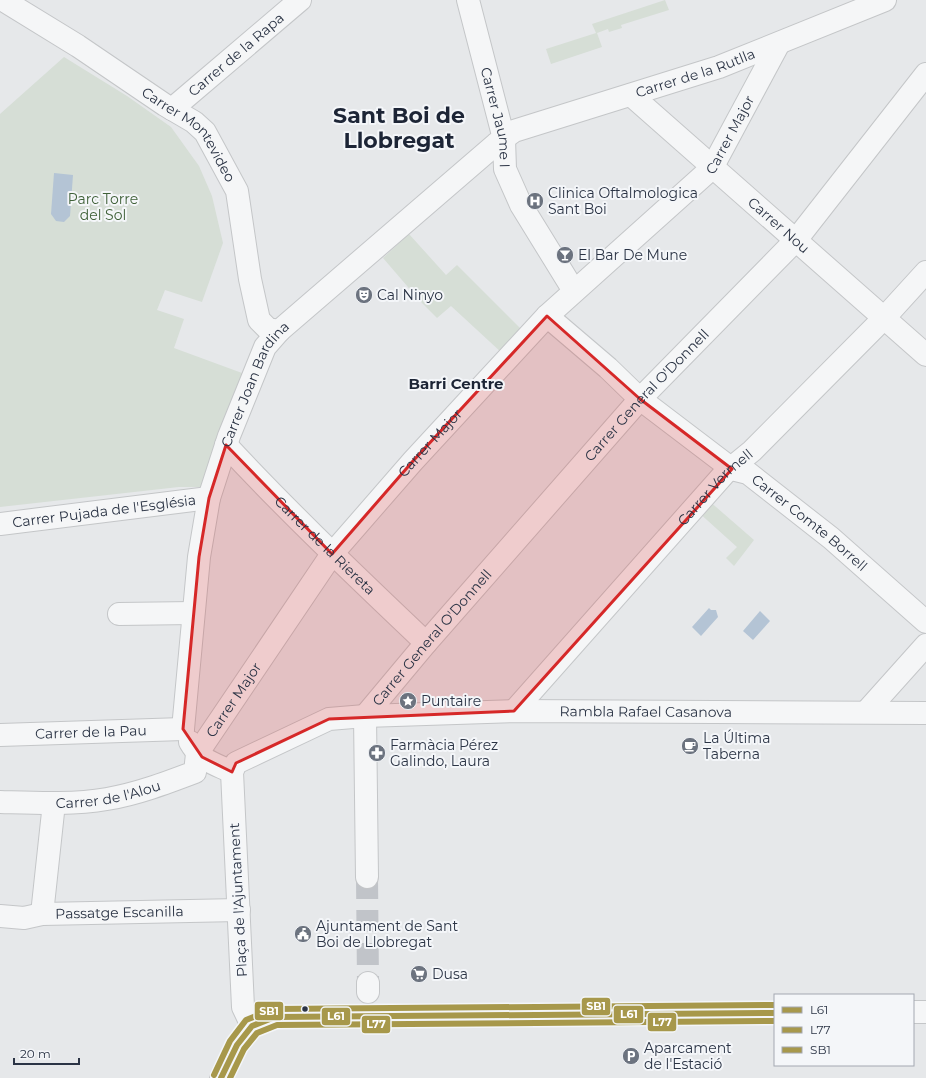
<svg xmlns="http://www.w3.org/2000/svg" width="926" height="1078" viewBox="0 0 926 1078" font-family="Montserrat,sans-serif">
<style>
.green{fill:#d6ded6}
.water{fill:#b4c4d5}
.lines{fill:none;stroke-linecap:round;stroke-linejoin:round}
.street-tunnel{stroke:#c1c4c9;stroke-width:22;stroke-dasharray:22 11;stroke-linecap:butt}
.street-casing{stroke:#c4c6c8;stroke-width:24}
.street{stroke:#f5f6f7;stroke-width:22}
.bus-1-casing{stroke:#f4f6f9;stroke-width:9}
.bus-2-casing{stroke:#f4f6f9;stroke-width:9}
.bus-3-casing{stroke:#f4f6f9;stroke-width:9}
.bus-1{stroke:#a7984b;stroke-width:6}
.bus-2{stroke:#a7984b;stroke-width:6}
.bus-3{stroke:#a7984b;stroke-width:6}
.marked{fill:#d62828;fill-opacity:0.2;stroke:#d62828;stroke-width:3;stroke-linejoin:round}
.bus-dot{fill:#2b3445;stroke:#f4f6f9;stroke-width:1.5}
.labels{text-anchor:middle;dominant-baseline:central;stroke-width:4;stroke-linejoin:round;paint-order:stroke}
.street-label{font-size:14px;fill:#2b3445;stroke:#f4f6f9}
.poi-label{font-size:14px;fill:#2b3445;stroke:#f4f6f9;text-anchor:start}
.park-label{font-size:14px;fill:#3f6138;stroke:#f4f6f9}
.neighbourhood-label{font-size:15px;font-weight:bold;fill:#1d2536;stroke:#f4f6f9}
.town-label{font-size:22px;font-weight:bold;fill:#1d2536;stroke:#f4f6f9}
.line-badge{stroke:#f4f6f9;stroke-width:1.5}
.badge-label{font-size:11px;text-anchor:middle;font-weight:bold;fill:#fff}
</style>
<rect width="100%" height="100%" fill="#e6e8ea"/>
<!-- green -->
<g class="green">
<path d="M 665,0 L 669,10 L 621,25 L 622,28 L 609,32 L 608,29 L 597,33 L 602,47 L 551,64 L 546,49 L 596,33 L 592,24 Z"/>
<path d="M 64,57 L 127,96 L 171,127 L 199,166 L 212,196 L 223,243 L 202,302 L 165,290 L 157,310 L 184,319 L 174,348 L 242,373 L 204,487 L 179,487 L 0,507 L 0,114 Z"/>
<path d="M 409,234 L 446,275 L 457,265 L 523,331 L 502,353 L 451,306 L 437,318 L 420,301 L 383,258 Z"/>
<path d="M 708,500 L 754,540 L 734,566 L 726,558 L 737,547 L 697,511 Z"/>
</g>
<!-- water -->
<g class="water">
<path d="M 54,173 L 73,175 L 70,216 L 64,222 L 56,221 L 51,214 Z"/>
<path d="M 709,608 L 711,610 L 716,610 L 718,617 L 701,636 L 692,627 Z"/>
<path d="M 760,611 L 770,621 L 753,640 L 743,631 Z"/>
</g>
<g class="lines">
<!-- street-tunnel -->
<path class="street-tunnel" d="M 367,877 L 368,983"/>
<defs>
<g id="street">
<path id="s1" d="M 3,0 L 78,46 L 165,105 L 194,122 L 205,132 L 237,191 L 250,279 L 259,320 L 268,329 L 279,331"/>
<path id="s2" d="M 468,0 L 504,139 L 505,169 L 521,205 L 574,291"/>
<path id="s3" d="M 631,95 L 926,355"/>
<path id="s4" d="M 172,109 L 300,0"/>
<path id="s5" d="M 547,316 L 608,368 L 640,399 L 732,469 L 748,473 L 831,538 L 926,622"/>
<path id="s6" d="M 226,445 C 290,514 358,578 426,643"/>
<path id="s7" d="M 0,524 L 209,498"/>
<path d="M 119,614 L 193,613"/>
<path id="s8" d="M 514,711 L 725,473 L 752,451 L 885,317 L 926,272"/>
<path d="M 866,712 L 926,645"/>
<path id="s9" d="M 365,716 L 426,643 L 640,399 L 796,240 L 926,74"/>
<path d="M 365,716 L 367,877"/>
<path id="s10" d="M 183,729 L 199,557 L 209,498 L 229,436 L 265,347 L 279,331 L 496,144 L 514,131 L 719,67 L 885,0"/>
<path id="s11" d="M 0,735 L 183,729"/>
<path d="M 190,742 C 201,761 213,763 232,772"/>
<path id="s12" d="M 0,802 C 35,803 72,805 107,799 C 137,794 166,783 195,772 L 197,754 L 332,554 L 413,461 L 547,316 L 712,168 L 778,45"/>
<path d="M 42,914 L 54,803"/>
<path id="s13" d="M 0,916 L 24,918 L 42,914 L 239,910"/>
<path d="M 368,983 L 368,992"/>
<path d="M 913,1012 L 926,1012"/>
<path id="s14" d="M 252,1026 L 243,1007 L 232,772 L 236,763 L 329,719 L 365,716 L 514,711 L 926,713"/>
<path d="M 221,1078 L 237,1045 L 252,1026 L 275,1017 L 775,1013"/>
</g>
</defs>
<!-- street casing -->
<use href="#street" class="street-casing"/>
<!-- street -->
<use href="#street" class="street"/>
<defs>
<path id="bus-1" d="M 221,1078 L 237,1045 L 252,1026 L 275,1017 L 775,1013"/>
<path id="bus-2" d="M 230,1078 L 244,1049 L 257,1033 L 277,1025 L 775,1021"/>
<path id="bus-3" d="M 214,1075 L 230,1041 L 246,1020 L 274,1009 L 775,1005"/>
</defs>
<!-- bus-1 casing -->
<use href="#bus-1" class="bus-1-casing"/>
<!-- bus-2 casing -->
<use href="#bus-2" class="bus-2-casing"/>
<!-- bus-3 casing -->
<use href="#bus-3" class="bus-3-casing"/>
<!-- bus-1 -->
<use href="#bus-1" class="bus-1"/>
<!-- bus-2 -->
<use href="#bus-2" class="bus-2"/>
<!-- bus-3 -->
<use href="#bus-3" class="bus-3"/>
</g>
<!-- marked area -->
<path class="marked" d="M 547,316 L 640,399 L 732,469 L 514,711 L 329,719 L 236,763 L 232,772 L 202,757 L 183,729 L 199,557 L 209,498 L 226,445 L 332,554 L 413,461 Z"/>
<!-- icons -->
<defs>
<symbol id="hospital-disc" viewBox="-11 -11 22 22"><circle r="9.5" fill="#6c737f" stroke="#f4f6f9"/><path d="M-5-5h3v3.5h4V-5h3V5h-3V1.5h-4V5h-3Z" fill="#fff"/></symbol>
<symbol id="bar-disc" viewBox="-11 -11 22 22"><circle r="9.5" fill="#6c737f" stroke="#f4f6f9"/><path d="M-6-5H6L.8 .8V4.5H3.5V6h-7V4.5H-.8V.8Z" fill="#fff"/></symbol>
<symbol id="theatre-disc" viewBox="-11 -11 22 22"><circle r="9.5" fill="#6c737f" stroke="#f4f6f9"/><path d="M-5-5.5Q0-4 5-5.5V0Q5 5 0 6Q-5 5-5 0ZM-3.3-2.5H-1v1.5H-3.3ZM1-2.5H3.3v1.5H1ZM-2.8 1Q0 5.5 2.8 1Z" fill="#fff"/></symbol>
<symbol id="sight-disc" viewBox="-11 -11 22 22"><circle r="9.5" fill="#6c737f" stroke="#f4f6f9"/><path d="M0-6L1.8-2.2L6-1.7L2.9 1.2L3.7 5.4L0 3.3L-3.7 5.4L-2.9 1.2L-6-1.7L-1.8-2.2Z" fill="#fff"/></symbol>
<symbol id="cafe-disc" viewBox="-11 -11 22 22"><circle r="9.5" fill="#6c737f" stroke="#f4f6f9"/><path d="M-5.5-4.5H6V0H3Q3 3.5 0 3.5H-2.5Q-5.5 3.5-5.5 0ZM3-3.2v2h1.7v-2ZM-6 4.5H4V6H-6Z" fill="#fff"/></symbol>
<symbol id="pharmacy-disc" viewBox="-11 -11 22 22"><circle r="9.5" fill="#6c737f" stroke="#f4f6f9"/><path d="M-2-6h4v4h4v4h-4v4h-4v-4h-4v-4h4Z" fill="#fff"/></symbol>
<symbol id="civic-disc" viewBox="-11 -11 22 22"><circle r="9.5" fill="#6c737f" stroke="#f4f6f9"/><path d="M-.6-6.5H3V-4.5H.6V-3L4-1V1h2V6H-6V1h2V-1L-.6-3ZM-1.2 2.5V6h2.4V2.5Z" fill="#fff"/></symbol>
<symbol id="supermarket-disc" viewBox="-11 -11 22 22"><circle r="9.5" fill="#6c737f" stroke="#f4f6f9"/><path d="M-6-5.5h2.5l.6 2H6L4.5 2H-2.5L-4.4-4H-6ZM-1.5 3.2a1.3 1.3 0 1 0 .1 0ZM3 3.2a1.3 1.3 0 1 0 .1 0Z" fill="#fff"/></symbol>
<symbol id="parking-disc" viewBox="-11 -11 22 22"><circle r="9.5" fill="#6c737f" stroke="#f4f6f9"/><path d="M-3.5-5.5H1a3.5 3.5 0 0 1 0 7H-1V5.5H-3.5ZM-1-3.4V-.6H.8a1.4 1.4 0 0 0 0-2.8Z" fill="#fff"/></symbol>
</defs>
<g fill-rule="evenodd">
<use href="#hospital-disc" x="525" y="191" width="20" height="20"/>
<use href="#bar-disc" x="555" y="245" width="20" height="20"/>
<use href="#theatre-disc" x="354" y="285" width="20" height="20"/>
<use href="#sight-disc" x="398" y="691" width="20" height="20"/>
<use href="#cafe-disc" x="680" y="736" width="20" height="20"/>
<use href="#pharmacy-disc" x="367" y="743" width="20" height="20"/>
<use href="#civic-disc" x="293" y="924" width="20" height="20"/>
<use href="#supermarket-disc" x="409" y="964" width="20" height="20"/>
<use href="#parking-disc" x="621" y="1046" width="20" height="20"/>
</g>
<!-- markers -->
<circle class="bus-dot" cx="305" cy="1009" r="3.5"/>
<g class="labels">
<!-- street labels -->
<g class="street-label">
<text stroke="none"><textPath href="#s4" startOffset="84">Carrer de la Rapa</textPath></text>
<text stroke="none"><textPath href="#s10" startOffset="914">Carrer de la Rutlla</textPath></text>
<text stroke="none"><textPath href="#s2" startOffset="121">Carrer Jaume I</textPath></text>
<text stroke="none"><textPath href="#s12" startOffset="1039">Carrer Major</textPath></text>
<text stroke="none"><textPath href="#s1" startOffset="232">Carrer Montevideo</textPath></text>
<text stroke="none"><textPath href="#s3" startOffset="197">Carrer Nou</textPath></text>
<text stroke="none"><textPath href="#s10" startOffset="356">Carrer Joan Bardina</textPath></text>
<text stroke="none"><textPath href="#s9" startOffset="427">Carrer General O'Donnell</textPath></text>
<text stroke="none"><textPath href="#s12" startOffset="607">Carrer Major</textPath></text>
<text stroke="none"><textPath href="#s8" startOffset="301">Carrer Vermell</textPath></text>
<text stroke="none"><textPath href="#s7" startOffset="105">Carrer Pujada de l'Església</textPath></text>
<text stroke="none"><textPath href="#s5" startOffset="336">Carrer Comte Borrell</textPath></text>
<text stroke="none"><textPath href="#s6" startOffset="141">Carrer de la Riereta</textPath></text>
<text stroke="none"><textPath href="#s9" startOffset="103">Carrer General O'Donnell</textPath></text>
<text stroke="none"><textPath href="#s12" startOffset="283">Carrer Major</textPath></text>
<text stroke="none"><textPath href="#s14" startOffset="686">Rambla Rafael Casanova</textPath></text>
<text stroke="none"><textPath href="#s11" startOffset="91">Carrer de la Pau</textPath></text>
<text stroke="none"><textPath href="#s12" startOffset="109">Carrer de l'Alou</textPath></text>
<text transform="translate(238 900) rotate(-93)">Plaça de l'Ajuntament</text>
<text stroke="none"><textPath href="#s13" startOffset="120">Passatge Escanilla</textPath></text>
</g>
<!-- poi labels -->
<g class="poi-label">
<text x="548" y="193">Clinica Oftalmologica<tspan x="548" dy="16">Sant Boi</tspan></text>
<text x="578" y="255">El Bar De Mune</text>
<text x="377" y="295">Cal Ninyo</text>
<text x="421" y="701">Puntaire</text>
<text x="703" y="738">La Última<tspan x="703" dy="16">Taberna</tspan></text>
<text x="390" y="745">Farmàcia Pérez<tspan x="390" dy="16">Galindo, Laura</tspan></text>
<text x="316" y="926">Ajuntament de Sant<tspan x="316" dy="16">Boi de Llobregat</tspan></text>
<text x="432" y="974">Dusa</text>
<text x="644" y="1048">Aparcament<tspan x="644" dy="16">de l'Estació</tspan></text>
</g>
<!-- park labels -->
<g class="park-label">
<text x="103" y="199">Parc Torre<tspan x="103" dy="16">del Sol</tspan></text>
</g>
<!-- neighbourhood labels -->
<g class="neighbourhood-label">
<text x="456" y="383">Barri Centre</text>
</g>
<!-- town labels -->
<g class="town-label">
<text x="399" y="115">Sant Boi de<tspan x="399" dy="25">Llobregat</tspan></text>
</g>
</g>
<g class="line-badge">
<rect x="581" y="997" width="30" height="19" rx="4" fill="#a7984b"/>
<rect x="254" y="1001" width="30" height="20" rx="4" fill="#a7984b"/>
<rect x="613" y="1005" width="31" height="19" rx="4" fill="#a7984b"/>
<rect x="321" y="1007" width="30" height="19" rx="4" fill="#a7984b"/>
<rect x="647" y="1012" width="30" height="20" rx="4" fill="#a7984b"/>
<rect x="361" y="1015" width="30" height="19" rx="4" fill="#a7984b"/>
</g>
<g class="badge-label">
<text x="596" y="1010">SB1</text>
<text x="269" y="1015">SB1</text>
<text x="629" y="1018">L61</text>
<text x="336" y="1020">L61</text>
<text x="662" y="1026">L77</text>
<text x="376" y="1028">L77</text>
</g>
<!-- legend -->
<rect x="774" y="994" width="140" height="72" fill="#f4f6f9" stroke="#a4a8b1"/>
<rect x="782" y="1007" width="20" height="6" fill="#a7984b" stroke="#a4a8b1"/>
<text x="810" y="1014" font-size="12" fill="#2b3445">L61</text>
<rect x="782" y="1027" width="20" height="6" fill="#a7984b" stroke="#a4a8b1"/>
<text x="810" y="1034" font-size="12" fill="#2b3445">L77</text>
<rect x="782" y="1047" width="20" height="6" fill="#a7984b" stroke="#a4a8b1"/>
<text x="810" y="1054" font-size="12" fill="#2b3445">SB1</text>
<!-- scale -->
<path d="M14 1058v6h65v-6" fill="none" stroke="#2b3445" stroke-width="2"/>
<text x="20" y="1058" font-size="12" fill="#2b3445" stroke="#f4f6f9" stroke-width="3" paint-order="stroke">20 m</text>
</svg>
